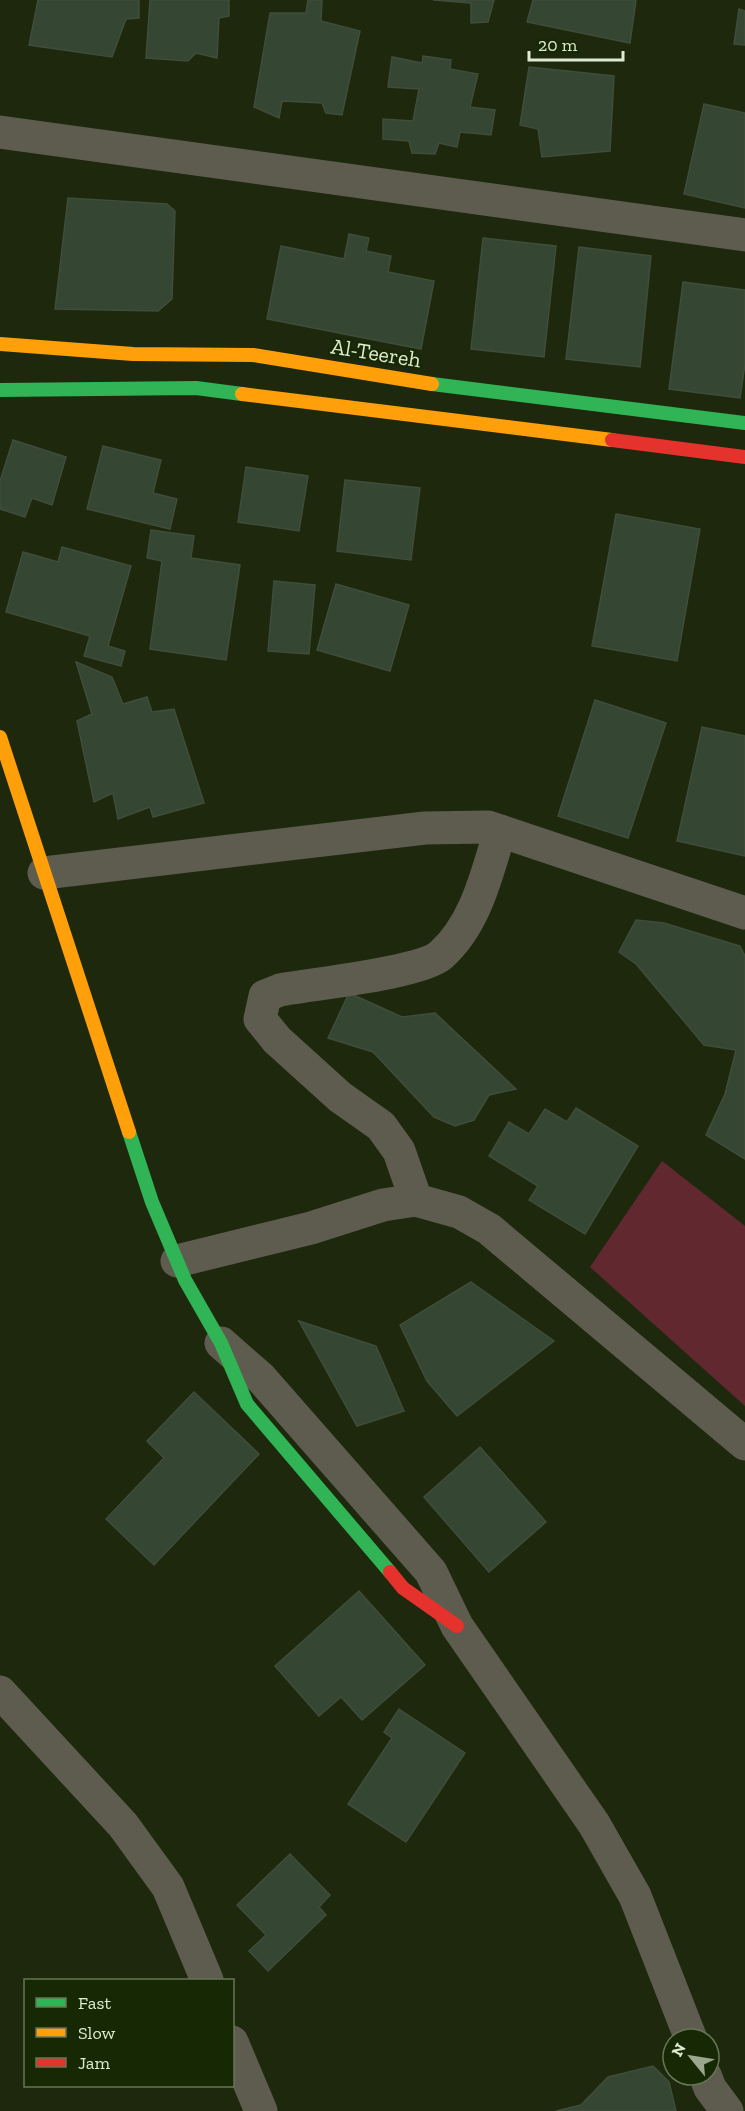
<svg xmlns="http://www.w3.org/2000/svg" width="745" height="2111" viewBox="0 0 745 2111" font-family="'Zilla Slab',serif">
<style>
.green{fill:#622830}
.building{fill:#354632;stroke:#3f4d3a;stroke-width:1.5}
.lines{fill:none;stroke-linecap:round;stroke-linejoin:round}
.street{stroke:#5e5c4e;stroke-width:33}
.fast{stroke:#30b455;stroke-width:14}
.slow{stroke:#ff9f0a;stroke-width:14}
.jam{stroke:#e5322d;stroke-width:14}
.labels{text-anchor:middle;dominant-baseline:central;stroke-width:5;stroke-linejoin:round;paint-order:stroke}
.street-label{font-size:22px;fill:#ddecd1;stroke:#172804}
</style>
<rect width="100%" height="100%" fill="#1d280d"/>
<!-- green -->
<path class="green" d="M 662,1161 L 745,1226 L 745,1406 L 590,1267 Z"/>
<!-- building -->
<g class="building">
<path d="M 38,0 L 139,0 L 139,18 L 126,19 L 112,57 L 29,45 Z"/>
<path d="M 150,0 L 229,0 L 229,16 L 219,18 L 217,58 L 196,53 L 188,61 L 146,58 Z"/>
<path d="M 308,0 L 322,0 L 321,21 L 360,31 L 342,115 L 326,113 L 322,103 L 282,101 L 279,118 L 254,107 L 270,13 L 306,13 Z"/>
<path d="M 433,0 L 494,0 L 488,22 L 471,23 L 471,3 Z"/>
<path d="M 533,0 L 636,0 L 630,43 L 527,22 Z"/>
<path d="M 739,9 L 745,11 L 745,45 L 734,44 Z"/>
<path d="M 423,56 L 451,60 L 450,69 L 478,74 L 470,107 L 495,110 L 491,135 L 460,132 L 457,147 L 439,143 L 435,154 L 412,153 L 409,141 L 383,139 L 383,119 L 413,121 L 419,89 L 388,87 L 392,57 L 422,63 Z"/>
<path d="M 529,67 L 614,76 L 610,151 L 542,157 L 538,129 L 520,125 Z"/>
<path d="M 704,104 L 745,113 L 745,208 L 684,194 Z"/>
<path d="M 68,198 L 167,204 L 175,211 L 172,299 L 158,311 L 55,309 Z"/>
<path d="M 349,234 L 369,238 L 366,251 L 391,256 L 388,272 L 434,281 L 421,349 L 267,319 L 281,246 L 344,259 Z"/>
<path d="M 483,238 L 556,246 L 544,357 L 471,349 Z"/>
<path d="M 579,247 L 651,256 L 640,367 L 566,359 Z"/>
<path d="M 683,282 L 745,290 L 745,364 L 740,398 L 669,389 Z"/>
<path d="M 13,440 L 66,457 L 52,505 L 32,498 L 25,517 L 0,509 L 0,481 Z"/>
<path d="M 103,446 L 161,460 L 153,493 L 177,499 L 170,529 L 87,509 Z"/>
<path d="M 246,467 L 308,476 L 299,531 L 238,522 Z"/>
<path d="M 345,480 L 420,488 L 411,560 L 337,551 Z"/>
<path d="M 616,514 L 700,529 L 677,661 L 592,646 Z"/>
<path d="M 151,530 L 194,536 L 191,558 L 240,565 L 226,660 L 150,649 L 162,561 L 147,558 Z"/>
<path d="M 62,547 L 131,566 L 108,646 L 125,651 L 121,666 L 84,656 L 90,636 L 6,612 L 23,552 L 58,562 Z"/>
<path d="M 274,581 L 315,585 L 309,654 L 268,651 Z"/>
<path d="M 336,584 L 409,605 L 390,671 L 317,650 Z"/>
<path d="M 76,662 L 112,677 L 123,704 L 147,697 L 152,712 L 174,709 L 204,803 L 153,817 L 150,807 L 118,819 L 113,793 L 94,802 L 77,721 L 92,714 Z"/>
<path d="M 595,700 L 666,723 L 628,838 L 558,816 Z"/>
<path d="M 702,727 L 745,736 L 745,856 L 677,841 Z"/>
<path d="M 636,920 L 664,923 L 740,946 L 745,956 L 745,1159 L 706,1135 L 725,1094 L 736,1050 L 704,1045 L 636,964 L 619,952 Z"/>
<path d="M 349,993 L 402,1017 L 435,1013 L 516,1089 L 489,1095 L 474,1120 L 455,1126 L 434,1117 L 373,1052 L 328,1038 Z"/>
<path d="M 576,1108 L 638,1146 L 585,1234 L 529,1200 L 538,1186 L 489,1156 L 509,1122 L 529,1134 L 545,1109 L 567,1122 Z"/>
<path d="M 471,1282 L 554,1341 L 457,1416 L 427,1381 L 400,1325 Z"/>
<path d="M 299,1321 L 376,1346 L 404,1411 L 357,1426 Z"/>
<path d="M 194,1392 L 259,1454 L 154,1565 L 106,1519 L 164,1458 L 147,1441 Z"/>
<path d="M 480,1447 L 546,1522 L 489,1572 L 424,1497 Z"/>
<path d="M 359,1591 L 425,1665 L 362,1720 L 341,1697 L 319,1716 L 275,1666 Z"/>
<path d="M 399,1709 L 465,1753 L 406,1842 L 348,1804 L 392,1738 L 384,1732 Z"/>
<path d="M 290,1854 L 330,1895 L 319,1907 L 326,1915 L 268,1971 L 249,1951 L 266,1935 L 237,1905 Z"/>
<path d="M 653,2066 L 669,2082 L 676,2111 L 556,2111 L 581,2105 L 608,2077 Z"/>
</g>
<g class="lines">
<!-- street -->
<g class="street">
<path d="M 0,132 L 745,235"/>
<path d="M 44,873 L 425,828 L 488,827 L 745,913"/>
<path d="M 416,1200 L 399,1151 L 381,1126 L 340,1097 L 277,1040 L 260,1019 L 265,996 L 280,990 C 312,984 421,973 441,955 C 476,924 487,873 500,831"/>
<path d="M 177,1261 L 311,1228 L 383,1205 L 416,1200 L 459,1212 L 489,1229 L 745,1444"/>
<path d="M 221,1343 L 261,1378 L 431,1572 L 457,1626 L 594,1824 L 635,1896 L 691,2039"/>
<path d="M 0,1692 L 123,1825 L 168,1887 L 207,1980"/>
<path d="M 232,2042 L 261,2111"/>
<path d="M 705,2075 L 710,2088 L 727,2111"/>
</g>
<!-- fast -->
<g class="fast">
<path d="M 432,384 L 745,423"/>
<path d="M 0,390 L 196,388 L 242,394"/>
<path d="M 129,1132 L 152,1202 L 185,1280 L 221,1343 L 247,1404 L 390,1572"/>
</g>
<!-- slow -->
<g class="slow">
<path d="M 0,344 L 133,354 L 253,355 L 432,384"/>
<path d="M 242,394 L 612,440"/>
<path d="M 0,737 L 129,1132"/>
</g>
<!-- jam -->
<g class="jam">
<path d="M 612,440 L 745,457"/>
<path d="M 390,1572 L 403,1588 L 457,1626"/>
</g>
</g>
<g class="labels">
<!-- street labels -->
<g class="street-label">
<text transform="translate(376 353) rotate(9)">Al-Teereh</text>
</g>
</g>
<!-- legend -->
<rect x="24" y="1979" width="210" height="108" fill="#172804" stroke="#667656" stroke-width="1.5"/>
<rect x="36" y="1998" width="30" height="9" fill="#30b455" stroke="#667656" stroke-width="1.5"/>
<text x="78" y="2009" font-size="18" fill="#ddecd1">Fast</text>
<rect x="36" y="2028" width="30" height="9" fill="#ff9f0a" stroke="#667656" stroke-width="1.5"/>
<text x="78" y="2039" font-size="18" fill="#ddecd1">Slow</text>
<rect x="36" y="2058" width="30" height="9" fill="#e5322d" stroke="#667656" stroke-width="1.5"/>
<text x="78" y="2069" font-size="18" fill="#ddecd1">Jam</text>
<!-- north arrow -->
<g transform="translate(691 2057) rotate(300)"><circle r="28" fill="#172804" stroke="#667656" stroke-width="1.5"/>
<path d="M0-4.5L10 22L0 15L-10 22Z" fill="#9aa78c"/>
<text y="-9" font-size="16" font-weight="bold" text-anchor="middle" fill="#ddecd1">N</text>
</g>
<!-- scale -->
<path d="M529 51v9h94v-9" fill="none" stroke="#ddecd1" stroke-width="3"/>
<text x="538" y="51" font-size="18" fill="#ddecd1" stroke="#172804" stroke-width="4.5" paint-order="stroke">20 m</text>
</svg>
